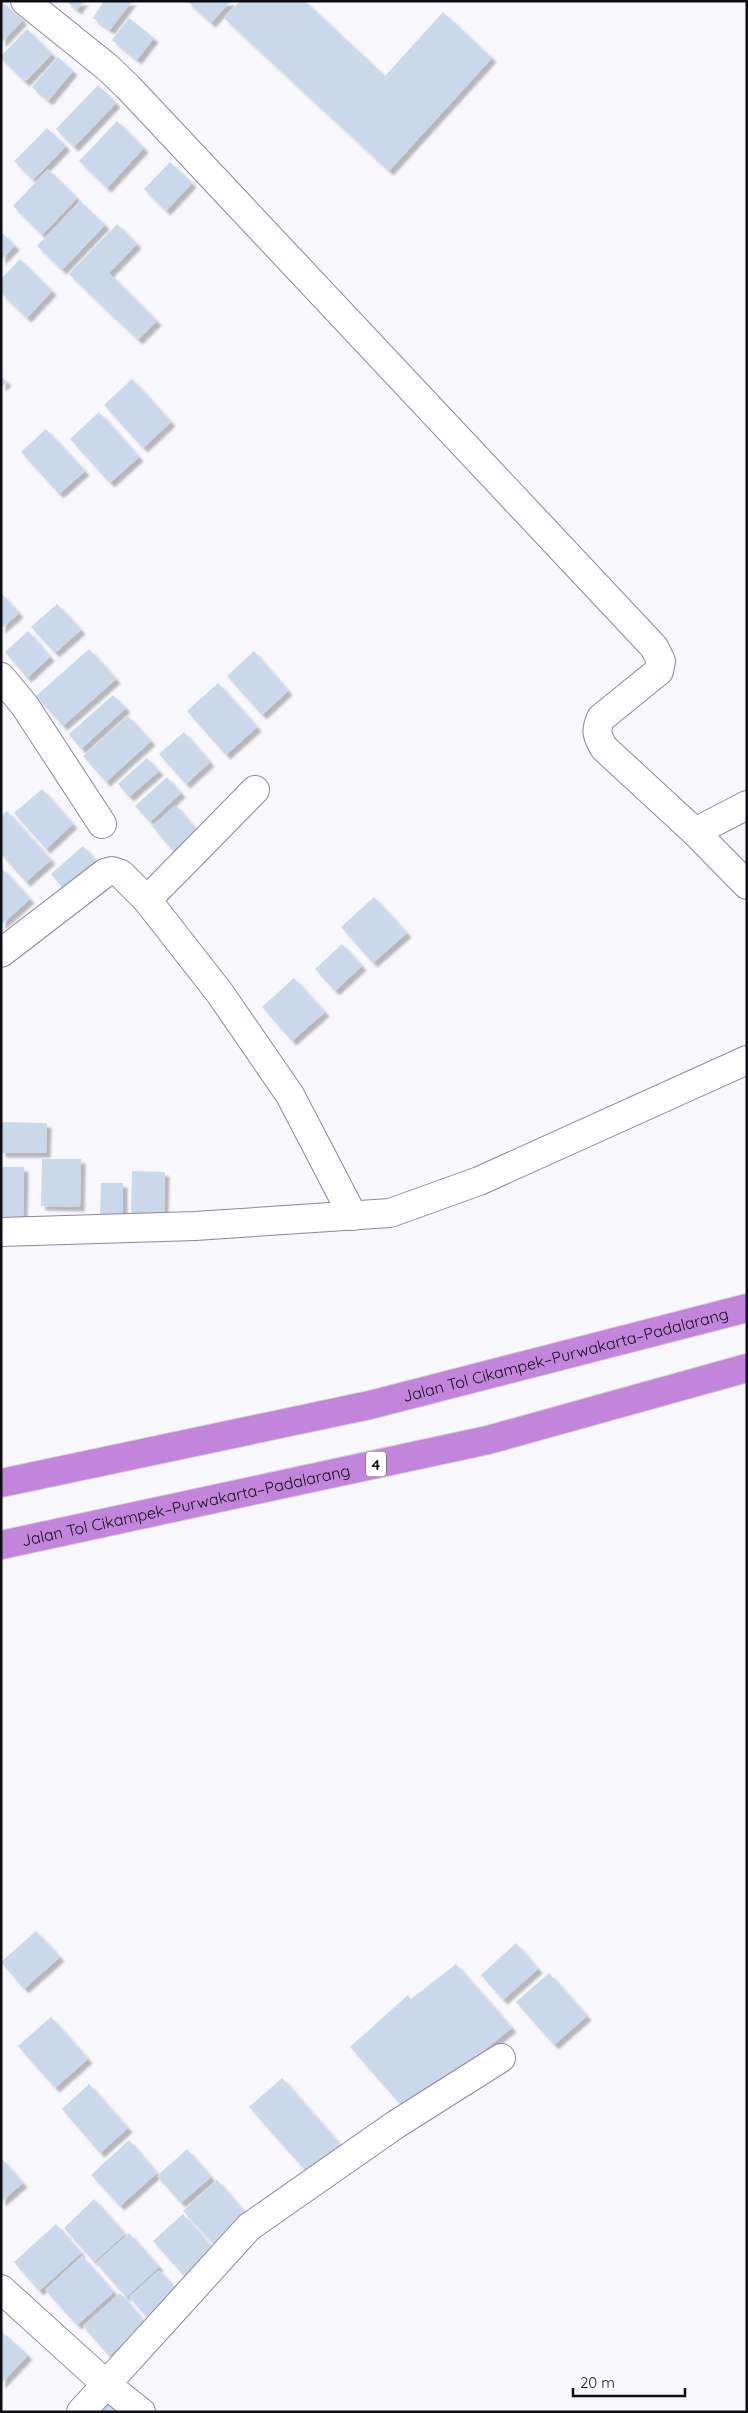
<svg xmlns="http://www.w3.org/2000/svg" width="748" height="2413" viewBox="0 0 748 2413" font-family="Quicksand,sans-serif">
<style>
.building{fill:#cad8eb;filter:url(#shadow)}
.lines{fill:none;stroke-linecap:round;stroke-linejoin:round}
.minor-casing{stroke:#88889c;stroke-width:30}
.motorway-casing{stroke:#d3d3d5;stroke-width:30}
.minor{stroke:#fff;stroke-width:28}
.motorway{stroke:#c385db;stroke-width:28}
.labels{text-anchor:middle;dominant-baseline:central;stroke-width:4;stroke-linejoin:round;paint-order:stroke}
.shield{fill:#fff;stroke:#56565a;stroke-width:1}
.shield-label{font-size:15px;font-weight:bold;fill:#0d0d14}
.street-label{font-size:16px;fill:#0d0d14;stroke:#fff}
</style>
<defs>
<filter id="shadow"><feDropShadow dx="4.5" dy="4.5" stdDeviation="1" flood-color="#0004"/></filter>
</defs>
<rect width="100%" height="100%" fill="#f8f8fc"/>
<!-- building -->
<g class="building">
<path d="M 1,1 L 23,20 L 1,43 Z"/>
<path d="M 66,1 L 84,1 L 77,10 Z"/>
<path d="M 104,1 L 132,1 L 110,30 L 93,18 Z"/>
<path d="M 187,1 L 231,1 L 211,23 Z"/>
<path d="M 240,1 L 305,1 L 385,76 L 443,12 L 492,58 L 389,171 L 224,18 Z"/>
<path d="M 129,18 L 154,38 L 137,60 L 112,40 Z"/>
<path d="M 27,29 L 52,54 L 25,82 L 1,58 L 1,56 Z"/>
<path d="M 58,57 L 73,71 L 48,101 L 32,87 Z"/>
<path d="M 98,85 L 116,103 L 74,147 L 56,129 Z"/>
<path d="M 117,121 L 144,148 L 107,188 L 79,161 Z"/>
<path d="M 47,128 L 66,146 L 33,180 L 14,161 Z"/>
<path d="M 170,162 L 192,183 L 166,211 L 144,189 Z"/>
<path d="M 48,169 L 77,198 L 42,235 L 13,206 Z"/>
<path d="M 80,201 L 105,225 L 62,270 L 37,246 Z"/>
<path d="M 117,224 L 137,244 L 109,273 L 157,321 L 138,340 L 69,274 Z"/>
<path d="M 1,232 L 15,246 L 1,260 Z"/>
<path d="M 20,259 L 52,291 L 27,318 L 1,293 L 1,279 Z"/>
<path d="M 1,376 L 7,382 L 1,387 Z"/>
<path d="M 132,379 L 171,422 L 143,448 L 104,405 Z"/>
<path d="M 99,412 L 139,457 L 110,483 L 70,439 Z"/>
<path d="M 46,429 L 85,471 L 59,494 L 21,452 Z"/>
<path d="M 1,593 L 19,613 L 1,629 Z"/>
<path d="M 57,604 L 81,630 L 55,653 L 31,627 Z"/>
<path d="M 28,631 L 50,657 L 27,678 L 5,652 Z"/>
<path d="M 89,649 L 116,679 L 63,726 L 36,696 Z"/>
<path d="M 254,651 L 288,691 L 262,715 L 227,676 Z"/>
<path d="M 218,683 L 257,727 L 226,755 L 187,711 Z"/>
<path d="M 113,695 L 126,708 L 81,749 L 69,734 Z"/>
<path d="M 128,716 L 151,741 L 106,782 L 83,756 Z"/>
<path d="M 184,732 L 210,762 L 186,784 L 159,754 Z"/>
<path d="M 147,758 L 159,771 L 129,797 L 118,784 Z"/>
<path d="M 167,777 L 181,793 L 150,822 L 135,806 Z"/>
<path d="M 42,789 L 73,824 L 46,849 L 14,813 Z"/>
<path d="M 176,805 L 196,830 L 173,851 L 152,826 Z"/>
<path d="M 7,811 L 51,860 L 26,882 L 1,854 L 1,816 Z"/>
<path d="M 83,846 L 103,869 L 71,898 L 51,874 Z"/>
<path d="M 1,867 L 30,899 L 1,925 Z"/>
<path d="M 374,897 L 407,933 L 373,963 L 341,927 Z"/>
<path d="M 342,944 L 362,966 L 335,991 L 315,969 Z"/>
<path d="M 294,978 L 325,1012 L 292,1041 L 262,1007 Z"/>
<path d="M 1,1122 L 47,1123 L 46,1153 L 1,1153 Z"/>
<path d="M 42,1159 L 81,1159 L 80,1207 L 41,1206 Z"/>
<path d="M 1,1167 L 24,1167 L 23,1223 L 1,1223 Z"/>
<path d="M 132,1171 L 165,1172 L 164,1216 L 131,1215 Z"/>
<path d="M 101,1183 L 123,1183 L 123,1218 L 100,1217 Z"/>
<path d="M 36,1931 L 60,1957 L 24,1989 L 1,1962 Z"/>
<path d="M 516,1943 L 538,1969 L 503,2000 L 481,1975 Z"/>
<path d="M 456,1964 L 512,2028 L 468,2063 L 409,2114 L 350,2047 L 408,1995 L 411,1999 Z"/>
<path d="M 549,1973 L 587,2016 L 554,2045 L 516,2002 Z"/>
<path d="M 51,2017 L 88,2059 L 55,2088 L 18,2046 Z"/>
<path d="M 282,2078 L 344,2149 L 312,2178 L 249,2107 Z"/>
<path d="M 89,2084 L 128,2128 L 100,2153 L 62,2109 Z"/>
<path d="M 129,2140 L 157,2173 L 120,2206 L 91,2175 Z"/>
<path d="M 187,2149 L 211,2177 L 181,2203 L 157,2176 Z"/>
<path d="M 1,2158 L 23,2183 L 1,2202 Z"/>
<path d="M 217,2180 L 251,2219 L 218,2249 L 183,2211 Z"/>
<path d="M 94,2199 L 125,2234 L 94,2262 L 64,2228 Z"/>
<path d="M 183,2214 L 216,2252 L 186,2278 L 153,2241 Z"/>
<path d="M 56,2224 L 81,2253 L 39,2291 L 14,2262 Z"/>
<path d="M 129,2233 L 159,2267 L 126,2297 L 96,2263 Z"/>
<path d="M 82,2256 L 114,2292 L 77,2325 L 45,2290 Z"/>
<path d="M 159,2270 L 182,2295 L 151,2322 L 129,2297 Z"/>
<path d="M 120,2293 L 146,2323 L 109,2356 L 83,2326 Z"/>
<path d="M 1,2331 L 28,2355 L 1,2384 Z"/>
<path d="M 106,2398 L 118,2412 L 91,2412 Z"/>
</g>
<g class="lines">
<defs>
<g id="minor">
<path d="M 25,1 L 107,67 L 128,87 L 654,647 L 661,661 L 659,671 L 601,718 C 595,731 597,736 604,748 L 695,832 L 747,885"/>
<path d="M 1,677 L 25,706 L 102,824"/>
<path d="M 695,832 L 747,805"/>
<path d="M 147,900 L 255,790"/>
<path d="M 1,953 L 105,873 L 112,871 L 121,874 L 147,900 L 219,992 L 290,1095 L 353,1216"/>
<path d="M 1,1232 L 195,1226 L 390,1213 L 479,1181 L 747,1060"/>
<path d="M 1,2289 L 107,2385 L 141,2412"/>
<path d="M 81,2412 L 249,2227 L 395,2125 L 501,2058"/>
</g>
<g id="motorway">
<path id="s1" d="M 1,1483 L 370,1405 L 747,1308"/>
<path id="s2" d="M 1,1545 L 488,1440 L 747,1368"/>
</g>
</defs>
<!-- minor casing -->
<use href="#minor" class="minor-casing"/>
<!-- motorway casing -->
<use href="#motorway" class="motorway-casing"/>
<!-- minor -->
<use href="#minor" class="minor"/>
<!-- motorway -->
<use href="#motorway" class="motorway"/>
</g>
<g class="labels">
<!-- shield labels -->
<rect class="shield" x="366" y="1451.5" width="20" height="25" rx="4"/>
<g class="shield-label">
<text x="376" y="1464">4</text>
</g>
<!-- street labels -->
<g class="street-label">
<text stroke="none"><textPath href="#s1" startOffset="579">Jalan Tol Cikampek–Purwakarta–Padalarang</textPath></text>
<text stroke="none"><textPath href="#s2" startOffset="189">Jalan Tol Cikampek–Purwakarta–Padalarang</textPath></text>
</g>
</g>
<!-- border -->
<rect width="748" height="2413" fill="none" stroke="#0d0d14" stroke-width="5"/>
<!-- scale -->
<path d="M573 2388v8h112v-8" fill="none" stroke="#0d0d14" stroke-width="2.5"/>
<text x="580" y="2388" font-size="15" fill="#0d0d14" stroke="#ffffff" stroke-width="4" paint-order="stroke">20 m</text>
</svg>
